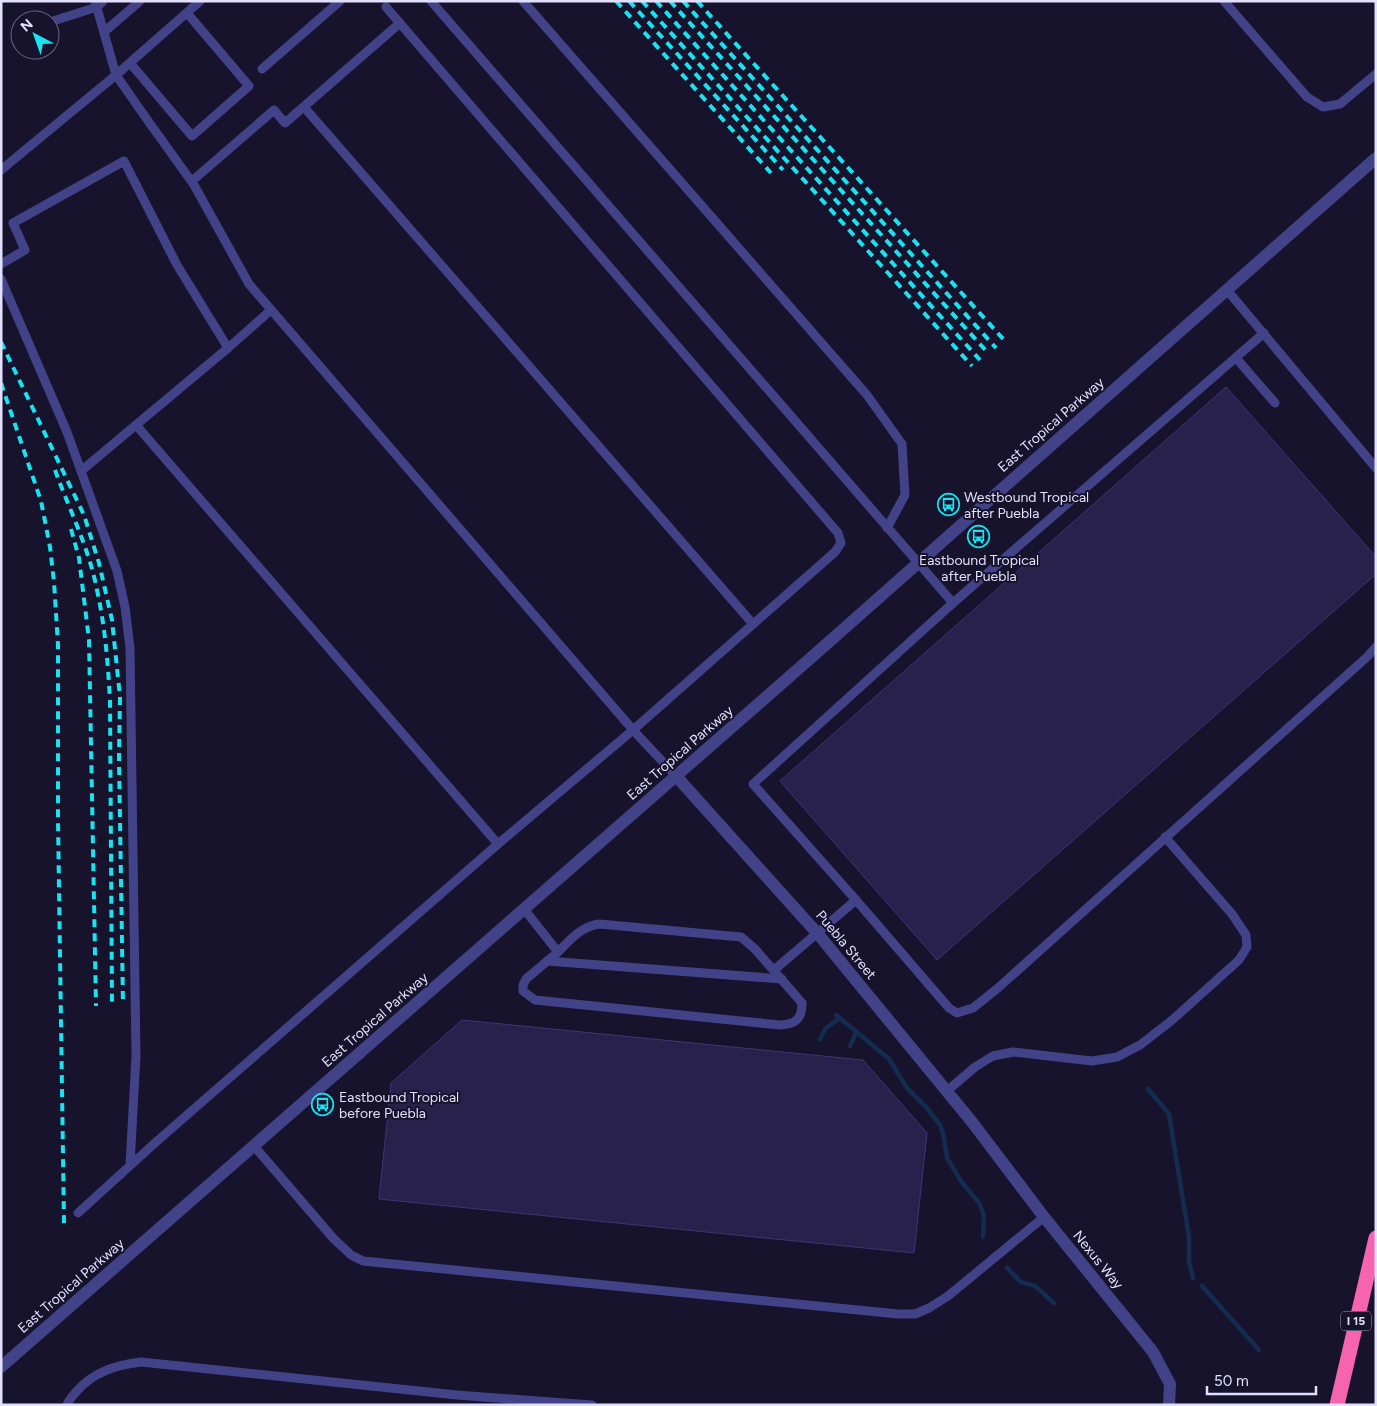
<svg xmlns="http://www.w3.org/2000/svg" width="1377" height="1406" viewBox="0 0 1377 1406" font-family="Figtree,sans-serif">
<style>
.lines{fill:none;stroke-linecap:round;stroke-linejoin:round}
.stream{stroke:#132c50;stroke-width:4.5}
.building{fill:#28214c;stroke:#3f3476}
.service{stroke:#424288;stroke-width:9}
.minor{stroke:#424288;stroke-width:12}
.tertiary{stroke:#424288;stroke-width:12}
.motorway{stroke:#f663ae;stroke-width:15}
.rail{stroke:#18e3f1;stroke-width:4;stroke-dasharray:8 6;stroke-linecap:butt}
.labels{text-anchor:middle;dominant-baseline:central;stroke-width:4;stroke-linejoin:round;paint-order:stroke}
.shield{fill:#17132c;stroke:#a5a2be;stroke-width:1}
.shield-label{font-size:12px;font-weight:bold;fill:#e2e0fd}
.street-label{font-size:14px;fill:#e2e0fd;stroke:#17132c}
.poi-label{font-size:14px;fill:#e2e0fd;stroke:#17132c;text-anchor:start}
</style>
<rect width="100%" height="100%" fill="#17132c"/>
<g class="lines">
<!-- stream -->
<g class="stream">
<path d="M 836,1015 L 889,1059 L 907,1088 L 926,1107 L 940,1125 L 943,1133 L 947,1158 L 961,1181 L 979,1203 L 984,1215 L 983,1237"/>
<path d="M 820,1039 L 826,1028 L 840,1018"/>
<path d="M 850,1046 L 857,1031"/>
<path d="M 1148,1089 L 1169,1114 L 1189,1237 L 1189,1262 L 1193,1278"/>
<path d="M 1007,1268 L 1021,1282 L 1035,1286 L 1054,1303"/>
<path d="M 1202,1286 L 1259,1350"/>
</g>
</g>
<!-- building -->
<g class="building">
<path d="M 1226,387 L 1376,557 L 1376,574 L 937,960 L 780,781 Z"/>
<path d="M 462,1020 L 863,1060 L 927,1133 L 914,1253 L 379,1199 L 391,1083 Z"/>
</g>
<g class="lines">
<!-- service -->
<g class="service">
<path d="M 95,1 L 116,75 L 146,118 L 194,185 L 249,284 L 633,730 L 676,776"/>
<path d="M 431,1 L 953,603"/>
<path d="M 523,1 L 867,395 L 902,444 L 905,495 L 887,528"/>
<path d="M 1224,1 L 1307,97 L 1323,107 L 1340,104 L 1376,74"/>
<path d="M 50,22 L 97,7 L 103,1"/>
<path d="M 104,32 L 140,1"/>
<path d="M 130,63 L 192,136 L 249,86 L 187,13"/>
<path d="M 262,69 L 340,1"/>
<path d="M 304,107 L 753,624"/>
<path d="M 1,170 L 116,75 L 200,1"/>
<path d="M 192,181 L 274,110 L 285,123 L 400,23"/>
<path d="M 1,264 L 25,250 L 13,223 L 124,161 L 177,265 L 228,348 L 271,310"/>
<path d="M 1,279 L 67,432 L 117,571 L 125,607 L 130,648 L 136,1056 L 130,1165"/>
<path d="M 1227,290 L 1376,468"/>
<path d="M 1264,333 L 953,603 L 753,784 L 856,900 L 949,1008 L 957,1013 L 973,1008 L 998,988 L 1367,657 L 1376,647"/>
<path d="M 1236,358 L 1275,403"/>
<path d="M 136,425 L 498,844"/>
<path d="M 81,471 L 228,348"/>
<path d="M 524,909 L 558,952 L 526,979 L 523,985 L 523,991 L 535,1000 L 780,1025 C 795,1024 802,1020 802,1003 L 755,949 L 741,937 L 599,924 C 580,927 570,940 558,952"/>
<path d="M 547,961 L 782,979"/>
<path d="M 774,970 L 856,900"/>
<path d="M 947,1091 L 975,1067 L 993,1056 L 1013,1052 L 1092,1061 L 1117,1057 L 1140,1045 L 1171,1021 L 1239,960 L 1247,947 L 1246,935 L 1232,914 L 1165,837"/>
<path d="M 254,1146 L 333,1238 L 351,1255 L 363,1261 L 898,1314 L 915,1314 L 929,1308 L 948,1296 L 1044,1217"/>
<path d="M 78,1213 L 156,1142 L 498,844 L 633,730 L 835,552 L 841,543 L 838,533 L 386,7"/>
<path d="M 67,1405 C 69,1399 73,1396 76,1392 C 93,1372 116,1365 141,1362 L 457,1395 L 592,1405"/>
</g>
<!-- minor -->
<path class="minor" d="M 676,776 L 818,934 L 972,1122 L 1044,1217 L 1153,1352 L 1170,1384 L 1169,1405"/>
<!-- tertiary -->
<path class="tertiary" d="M 1,1367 L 813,656 L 1376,158"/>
<!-- motorway -->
<path class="motorway" d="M 1337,1405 L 1376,1238"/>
<!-- rail -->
<g class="rail">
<path d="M 616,1 L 771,173"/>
<path d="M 629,1 L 783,170"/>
<path d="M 642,1 L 972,366"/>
<path d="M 656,1 L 980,360"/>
<path d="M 670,1 L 988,353"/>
<path d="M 683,1 L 996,348"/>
<path d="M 697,1 L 1005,341"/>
<path d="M 1,342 L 84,515 L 99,563 L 112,620 L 120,697 L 119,758 L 123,1004"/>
<path d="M 1,383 L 41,501 L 50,547 L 54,582 L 58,645 L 58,820 L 64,1224"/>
<path d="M 55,470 C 69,509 89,548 97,590 C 105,626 108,663 110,701 L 112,1006"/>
<path d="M 71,529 L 79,558 L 89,640 L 96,1006"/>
</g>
</g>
<!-- icons -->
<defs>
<symbol id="bus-ring" viewBox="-11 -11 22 22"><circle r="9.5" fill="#17132c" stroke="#18e3f1" stroke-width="1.5"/><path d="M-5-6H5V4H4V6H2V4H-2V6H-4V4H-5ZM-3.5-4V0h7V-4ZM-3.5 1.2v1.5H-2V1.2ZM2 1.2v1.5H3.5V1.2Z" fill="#18e3f1"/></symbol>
</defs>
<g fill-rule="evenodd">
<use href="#bus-ring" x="936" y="492" width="25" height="25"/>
<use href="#bus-ring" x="966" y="524" width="25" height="25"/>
<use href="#bus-ring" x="310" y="1092" width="25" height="25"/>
</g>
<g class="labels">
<!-- shield labels -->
<rect class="shield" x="1341" y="1311.5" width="30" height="19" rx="4"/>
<g class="shield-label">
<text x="1356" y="1321">I 15</text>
</g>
<!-- street labels -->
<g class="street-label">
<text transform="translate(1051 425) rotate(-41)">East Tropical Parkway</text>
<text transform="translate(680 753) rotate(-41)">East Tropical Parkway</text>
<text transform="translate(846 945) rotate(50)">Puebla Street</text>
<text transform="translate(375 1020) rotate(-41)">East Tropical Parkway</text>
<text transform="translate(1098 1260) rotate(51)">Nexus Way</text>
<text transform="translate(71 1286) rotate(-41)">East Tropical Parkway</text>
</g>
<!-- poi labels -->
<g class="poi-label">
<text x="964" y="497">Westbound Tropical<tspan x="964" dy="16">after Puebla</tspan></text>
<text x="979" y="560" text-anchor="middle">Eastbound Tropical<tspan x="979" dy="16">after Puebla</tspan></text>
<text x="339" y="1097">Eastbound Tropical<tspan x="339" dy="16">before Puebla</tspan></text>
</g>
</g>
<!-- border -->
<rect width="1377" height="1406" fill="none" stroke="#e2e0fd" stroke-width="5"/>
<!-- north arrow -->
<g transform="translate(35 35) rotate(319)"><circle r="24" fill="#17132c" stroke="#686580"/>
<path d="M0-4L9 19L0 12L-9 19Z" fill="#18e3f1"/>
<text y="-8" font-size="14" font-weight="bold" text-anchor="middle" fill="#e2e0fd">N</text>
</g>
<!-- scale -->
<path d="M1207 1386v8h109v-8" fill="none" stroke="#e2e0fd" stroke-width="2.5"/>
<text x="1214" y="1386" font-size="15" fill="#e2e0fd" stroke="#17132c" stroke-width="4" paint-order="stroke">50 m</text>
</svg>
